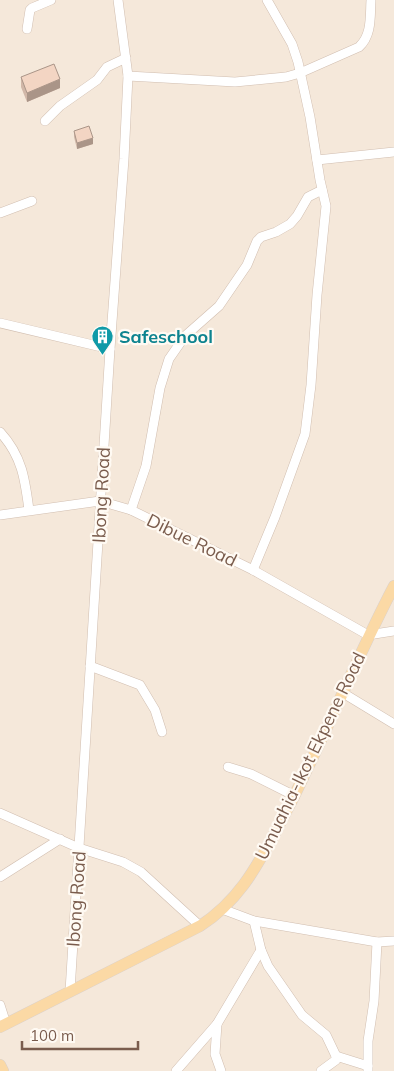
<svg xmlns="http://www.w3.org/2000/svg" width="394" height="1071" viewBox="0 0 394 1071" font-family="Mulish,sans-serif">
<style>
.residential{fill:#f5e8da}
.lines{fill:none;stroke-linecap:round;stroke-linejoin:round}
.minor-casing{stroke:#d1beb0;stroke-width:10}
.major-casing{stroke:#dad1cd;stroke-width:12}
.minor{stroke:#fff;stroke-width:9}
.major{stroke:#fbd9a5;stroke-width:11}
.wall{fill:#d1b7a8}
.shaded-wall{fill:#aa9588}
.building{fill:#f3d5c3;stroke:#aa9588}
.labels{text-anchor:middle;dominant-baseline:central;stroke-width:4.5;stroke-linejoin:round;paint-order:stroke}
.culture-label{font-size:18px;font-weight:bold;fill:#0d838f;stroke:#fffaf3;text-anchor:start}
.street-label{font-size:18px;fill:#7a5c4d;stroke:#fffaf3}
</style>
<rect width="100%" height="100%" fill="#fdf6ec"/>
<!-- residential -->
<rect class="residential" x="0" y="0" width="394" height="1071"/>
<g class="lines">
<defs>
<g id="minor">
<path d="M 27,29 L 30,10 L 32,8 L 51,0"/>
<path d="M 128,76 L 235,82 L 286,77 L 300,73 L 359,47 C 372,35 370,17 371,0"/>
<path d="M 45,121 L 60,106 L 97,80 L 107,67 L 126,58"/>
<path d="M 317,160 L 394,152"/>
<path d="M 0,213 L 32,201"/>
<path d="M 0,323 L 110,349"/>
<path d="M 0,432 C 22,456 25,479 29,510"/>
<path d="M 131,510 L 146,466 L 160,388 L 169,359 L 185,336 L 219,306 L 247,265 L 257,241 L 261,237 L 276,232 L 290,224 L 297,216 L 308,197 L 322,190"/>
<path d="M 0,515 L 100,501 L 131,510 L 253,570 L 368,635 L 394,631"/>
<path d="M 253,570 L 275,517 L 305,434 L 311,385 L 317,295 L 326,206 L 320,180 L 310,117 L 298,62 L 292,44 L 267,0"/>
<path d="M 90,666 L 140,685 L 155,710 L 162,732"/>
<path d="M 343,693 L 394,724"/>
<path d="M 228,767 L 251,774 L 295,796"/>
<path d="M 0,813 L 79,848 L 123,862 L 141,872 L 200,926"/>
<path d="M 0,877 L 60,839"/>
<path d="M 222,909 L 254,921 L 377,942 L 394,941"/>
<path d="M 254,921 L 261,950 L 268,966 L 302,1015 L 326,1035 L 336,1056 L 336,1060 L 321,1071"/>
<path d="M 70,991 L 110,349 L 124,159 L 128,76 L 118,0"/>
<path d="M 0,1005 L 6,1024"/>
<path d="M 217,1024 L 215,1054 L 221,1071"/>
<path d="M 336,1056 L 368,1066"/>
<path d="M 176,1071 L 217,1024 L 261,950"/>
<path d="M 368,1071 L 368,1041 L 374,1001 L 377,942"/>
</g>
<g id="major">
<path d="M 0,1027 L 200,926 C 237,902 255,870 275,833 C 288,809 300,785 311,761 C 339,703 364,643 394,586"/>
<path d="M 0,1065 L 3,1071"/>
</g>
</defs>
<!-- minor casing -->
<use href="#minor" class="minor-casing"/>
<!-- major casing -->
<use href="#major" class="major-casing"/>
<!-- minor -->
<use href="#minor" class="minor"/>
<!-- major -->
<use href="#major" class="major"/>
</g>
<!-- wall -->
<g class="wall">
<path d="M 21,77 L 60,88 L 27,102 L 21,87 Z"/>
<path d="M 74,131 L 93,144 L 77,149 L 74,137 Z"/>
</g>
<!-- shaded-wall -->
<g class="shaded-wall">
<path d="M 60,79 L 60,88 L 27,102 L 27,93 Z"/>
<path d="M 93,138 L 93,144 L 77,149 L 77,143 Z"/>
</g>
<!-- building -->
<g class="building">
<path d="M 54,64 L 60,79 L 27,93 L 21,77 Z"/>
<path d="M 89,126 L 93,138 L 77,143 L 74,131 Z"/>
</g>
<!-- icons -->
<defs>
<symbol id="building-pin" viewBox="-11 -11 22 30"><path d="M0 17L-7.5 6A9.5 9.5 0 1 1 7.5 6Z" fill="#0f9aa8" stroke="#fffaf3"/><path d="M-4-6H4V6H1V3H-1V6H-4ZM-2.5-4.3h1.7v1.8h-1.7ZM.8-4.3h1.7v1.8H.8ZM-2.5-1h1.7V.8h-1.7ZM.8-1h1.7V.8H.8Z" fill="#fff"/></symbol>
</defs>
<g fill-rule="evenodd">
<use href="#building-pin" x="90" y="324" width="25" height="34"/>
</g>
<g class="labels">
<!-- culture labels -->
<g class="culture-label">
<text x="119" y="336">Safeschool</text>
</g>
<!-- street labels -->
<g class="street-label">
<text transform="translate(101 495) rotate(-87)">Ibong Road</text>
<text transform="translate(192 540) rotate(26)">Dibue Road</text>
<text transform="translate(310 756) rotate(-64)">Umuahia-Ikot Ekpene Road</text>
<text transform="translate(76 899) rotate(-86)">Ibong Road</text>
</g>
</g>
<!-- scale -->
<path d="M22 1041v8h116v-8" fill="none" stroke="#7a5c4d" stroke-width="2.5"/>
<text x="30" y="1041" font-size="15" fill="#7a5c4d" stroke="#fffaf3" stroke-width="4" paint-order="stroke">100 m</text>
</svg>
